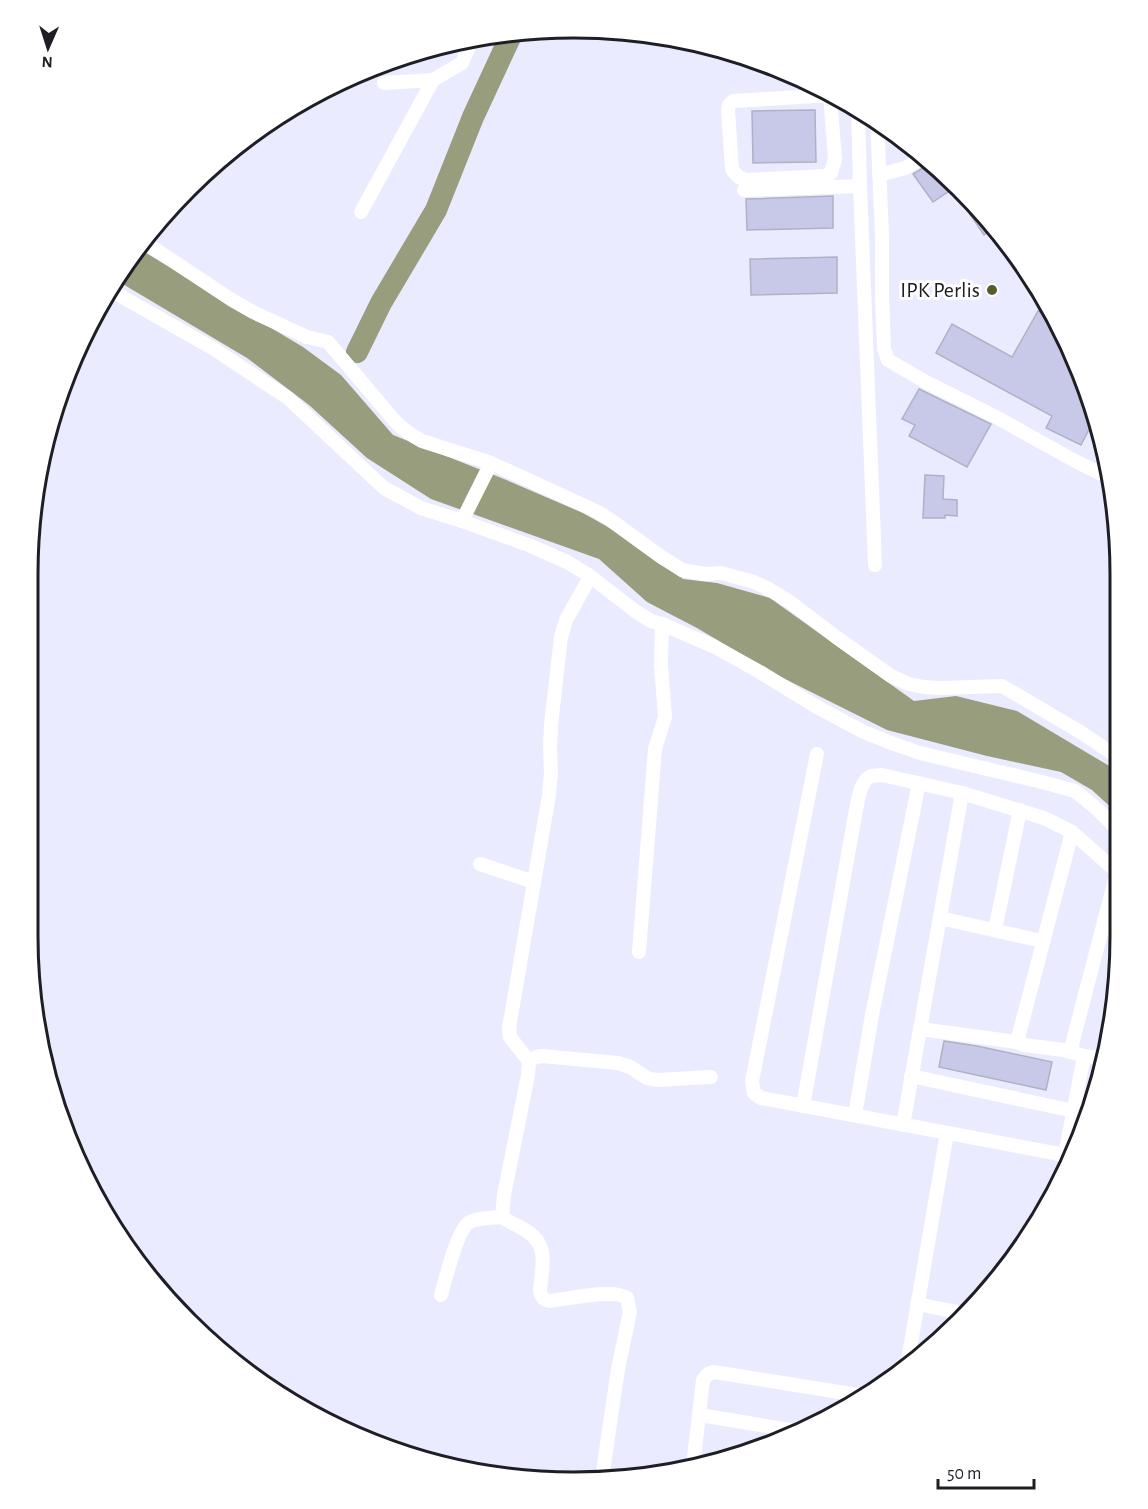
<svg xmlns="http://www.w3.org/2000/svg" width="1148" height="1509" viewBox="0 0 1148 1509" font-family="'Alegreya Sans',sans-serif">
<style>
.water{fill:#989d7e}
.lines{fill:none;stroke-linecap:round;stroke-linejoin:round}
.river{stroke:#989d7e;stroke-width:22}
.building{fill:#c8c9e8;stroke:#b0b1c4;stroke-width:1.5}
.minor{stroke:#fff;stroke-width:14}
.poi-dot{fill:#565c2b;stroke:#fff;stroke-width:2}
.labels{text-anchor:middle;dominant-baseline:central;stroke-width:6;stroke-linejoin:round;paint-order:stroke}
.poi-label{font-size:22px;fill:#1e1e25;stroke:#fff;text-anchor:end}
.rim{fill:none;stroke:#1e1e25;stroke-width:3}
</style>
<rect width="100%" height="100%" fill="#eaebff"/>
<!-- water -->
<path class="water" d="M 136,247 L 303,347 L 341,375 L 393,435 L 504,479 L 583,513 L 640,545 L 683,579 L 717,583 L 770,598 L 914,701 L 956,696 L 1017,711 L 1116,770 L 1116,812 L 1092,790 L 1061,772 L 987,756 L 887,730 L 775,674 L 697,628 L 647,602 L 599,559 L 431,499 L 367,458 L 309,405 L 247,358 L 116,280 Z"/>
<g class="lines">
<!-- river -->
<path class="river" d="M 357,352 L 381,303 L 436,210 L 473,117 L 512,33"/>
</g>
<!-- building -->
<g class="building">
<path d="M 815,110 L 816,162 L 753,163 L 752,111 Z"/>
<path d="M 931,163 L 958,185 L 933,202 L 913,174 Z"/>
<path d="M 961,188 L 994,228 L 984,235 L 955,192 Z"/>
<path d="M 833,196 L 833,228 L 747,230 L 746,199 Z"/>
<path d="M 837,257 L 837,293 L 751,295 L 750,259 Z"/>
<path d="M 1038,311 L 1053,319 L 1092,398 L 1096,416 L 1081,445 L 1046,428 L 1052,416 L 936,353 L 952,324 L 1012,357 Z"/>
<path d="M 919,389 L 991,424 L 967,467 L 909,436 L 915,425 L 902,419 Z"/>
<path d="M 925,475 L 944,476 L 943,499 L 957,500 L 957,516 L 945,515 L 945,518 L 923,518 Z"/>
<path d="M 944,1041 L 977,1046 L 1052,1062 L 1046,1090 L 939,1067 Z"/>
</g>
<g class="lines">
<!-- minor -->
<g class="minor">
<path d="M 384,83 L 433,80 L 462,63 L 473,37"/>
<path d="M 830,95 L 835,159 L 831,173 L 825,176 L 747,180 C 739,178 736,176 732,169 L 728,110 L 729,105 L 733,101 L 832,95"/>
<path d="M 858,109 L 860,186 L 875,565"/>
<path d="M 877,119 L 882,235 L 882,296 L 884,349 L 888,360 L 924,381 L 996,417 L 1075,461 L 1110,478"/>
<path d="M 879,175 L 905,168 L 924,157"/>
<path d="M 744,190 L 860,186"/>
<path d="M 361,212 L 433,80"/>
<path d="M 141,240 L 232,300 L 253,312 L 307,337 L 328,342 L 394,420 C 402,429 411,435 422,441 L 491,463 L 596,511 L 609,519 L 660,556 L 682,570 L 705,574 L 721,573 L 754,582 L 767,588 L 790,602 L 836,637 L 891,676 L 909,684 L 924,687 L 940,688 L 1002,686 L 1082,733 L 1116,756"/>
<path d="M 110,290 L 214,349 L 288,398 L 384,488 L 421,508 L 462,521 L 531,546 L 567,562 L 590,576 L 635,611 L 651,621 L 662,624 L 715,647 L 760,672 L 817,707 L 864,732 L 894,744 L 920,753 L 1042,782 L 1075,791 L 1096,808 L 1116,828"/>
<path d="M 462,521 L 491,463"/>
<path d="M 590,577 L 566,620 L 561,637 L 551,725 L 550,747 L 551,773 L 549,795 L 509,1028 L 510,1037 L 529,1061 L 528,1075 L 504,1195 L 502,1217 C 510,1223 520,1226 528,1232 C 549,1245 542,1269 540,1290 C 541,1297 543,1300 550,1301 C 567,1299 615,1288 627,1298 L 630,1312 L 618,1369 L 602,1478"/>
<path d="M 817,754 L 752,1081 L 754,1093 L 761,1098 L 1070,1156"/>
<path d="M 480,864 L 534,882"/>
<path d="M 940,918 L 1042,941"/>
<path d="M 995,930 L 1020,810"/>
<path d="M 639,952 L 655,749 L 665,717 L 661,665 L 662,624"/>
<path d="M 920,1029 L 1017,1042 L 1024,1045 L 1064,1050 L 1084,1056 L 1104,1059"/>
<path d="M 1017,1042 L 1072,832"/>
<path d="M 1070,1052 L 1116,876"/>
<path d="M 529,1061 L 536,1057 L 542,1056 L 618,1063 L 630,1067 L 647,1078 L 657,1080 L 711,1077"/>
<path d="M 911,1076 L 1074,1111"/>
<path d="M 803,1106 L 856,810 C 858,800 860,781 871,776 C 873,776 880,775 882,775 L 962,793 L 1044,818 L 1072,832 L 1116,871"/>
<path d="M 855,1115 L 872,1015 L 919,783"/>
<path d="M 903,1125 L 962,793"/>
<path d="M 1065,1155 L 1084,1056"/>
<path d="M 441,1295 C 445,1281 458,1227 470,1222 C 479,1217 492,1218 502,1217"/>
<path d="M 917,1304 L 967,1314"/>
<path d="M 907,1366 L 947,1133"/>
<path d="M 700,1415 L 790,1430"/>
<path d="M 693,1466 L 703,1380 L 708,1374 L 714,1372 L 864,1396"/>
</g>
</g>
<!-- markers -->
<circle class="poi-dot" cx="992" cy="290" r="6"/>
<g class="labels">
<!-- poi labels -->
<g class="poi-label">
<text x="980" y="290">IPK Perlis</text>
</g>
</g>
<!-- crop -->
<path d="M0 0H1148V1509H0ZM574 38H574A536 536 0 0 1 1110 574V936A536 536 0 0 1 574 1472H574A536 536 0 0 1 38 936V574A536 536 0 0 1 574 38Z" fill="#fff" fill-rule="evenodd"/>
<path class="rim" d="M574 38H574A536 536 0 0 1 1110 574V936A536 536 0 0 1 574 1472H574A536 536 0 0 1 38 936V574A536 536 0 0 1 574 38Z"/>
<!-- north arrow -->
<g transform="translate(48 48) rotate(183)" stroke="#ffffff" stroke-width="4.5" paint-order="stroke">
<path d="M0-4.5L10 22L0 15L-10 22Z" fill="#1e1e25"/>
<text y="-9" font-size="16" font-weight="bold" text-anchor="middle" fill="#1e1e25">N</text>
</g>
<!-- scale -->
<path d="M938 1479v9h96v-9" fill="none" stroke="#1e1e25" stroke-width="3"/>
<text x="947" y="1479" font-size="18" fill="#1e1e25" stroke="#ffffff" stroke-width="4.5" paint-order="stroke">50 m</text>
</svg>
